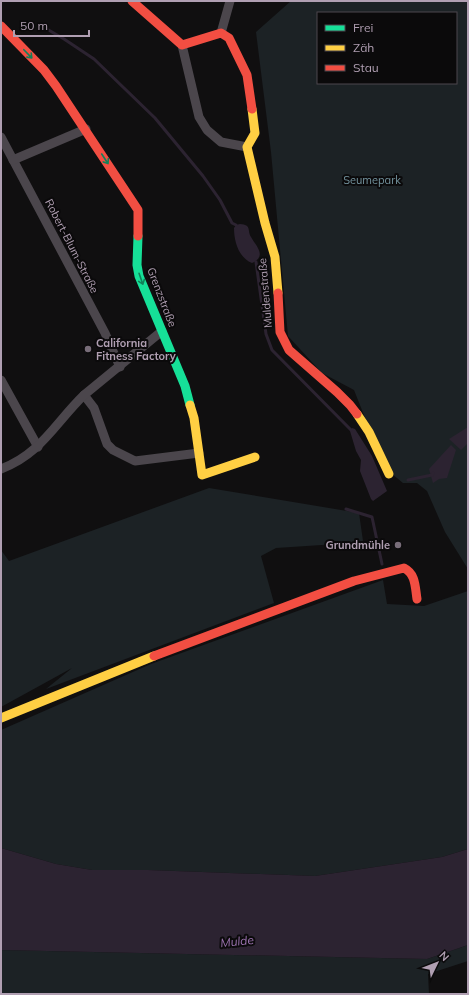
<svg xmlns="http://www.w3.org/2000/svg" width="469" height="995" viewBox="0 0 469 995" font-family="Mulish,sans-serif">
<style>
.green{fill:#1c2225;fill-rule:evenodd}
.water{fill:#2c2331}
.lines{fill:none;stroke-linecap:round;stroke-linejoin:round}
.stream{stroke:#2c2331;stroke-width:3}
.street{stroke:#4b464c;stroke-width:9}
.fast{stroke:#16e098;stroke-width:9}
.slow{stroke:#ffcf43;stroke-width:9}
.jam{stroke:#f24e42;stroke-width:9}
.oneway{stroke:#118059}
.poi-dot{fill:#786d79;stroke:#0b0a0b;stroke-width:1.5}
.labels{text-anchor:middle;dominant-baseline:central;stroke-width:4;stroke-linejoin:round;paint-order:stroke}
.park-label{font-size:11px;fill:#74949f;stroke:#0b0a0b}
.street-label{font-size:11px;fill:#b09fb2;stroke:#0b0a0b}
.poi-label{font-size:11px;font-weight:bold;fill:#b09fb2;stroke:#0b0a0b;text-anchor:start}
.water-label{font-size:12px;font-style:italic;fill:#9c73b0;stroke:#0b0a0b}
</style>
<rect width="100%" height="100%" fill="#100f10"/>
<!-- green -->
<g class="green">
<path d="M 291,1 L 468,1 L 468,569 L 445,532 L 427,491 L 417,483 L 403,483 L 385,468 L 354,390 L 322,373 L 288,336 L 271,152 L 256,32 ZM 318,13 L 456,13 L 456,83 L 318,83 Z"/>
<path d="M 209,488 L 359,513 L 363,541 L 337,544 L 276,548 L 261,556 L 274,603 L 46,689 L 72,668 L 1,707 L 1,550 L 9,561 Z"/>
<path d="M 383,580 L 387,604 L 424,606 L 468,591 L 468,849 L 442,857 L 315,876 L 148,870 L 92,870 L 56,864 L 1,848 L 1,730 L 151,664 Z"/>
<path d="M 468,945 L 468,961 L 428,974 L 429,994 L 1,994 L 1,950 L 427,959 Z"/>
</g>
<!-- water -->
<g class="water">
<path d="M 240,224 C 252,225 247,230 251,237 C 255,245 268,256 252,263 C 239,258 234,242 234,228 L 236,225 Z"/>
<path d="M 468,427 L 468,443 L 461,450 L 449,439 Z"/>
<path d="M 352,428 L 355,429 L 372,456 L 387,491 L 373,501 L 371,499 L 360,471 L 361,460 L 356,451 L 350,431 Z"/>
<path d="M 451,445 L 456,450 L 447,478 L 439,479 L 433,483 L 429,469 Z"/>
<path d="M 1,848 L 56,864 L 92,870 L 148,870 L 315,876 L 442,857 L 468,849 L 468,945 L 427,959 L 1,950 Z"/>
</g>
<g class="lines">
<!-- stream -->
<g class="stream">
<path d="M 40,25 L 64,39 L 94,59 L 155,118 L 203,176 L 220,200 L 232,223 L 236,225"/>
<path d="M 256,262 L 266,334 L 272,350 L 351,430"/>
<path d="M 408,480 L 432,475 L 433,473"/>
<path d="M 346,509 L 372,517 L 382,564"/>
</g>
<!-- street -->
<g class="street">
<path d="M 221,33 L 230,1"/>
<path d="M 182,45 L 199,117 L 207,130 L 221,142 L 247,147"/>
<path d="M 1,137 L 105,333 L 120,367"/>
<path d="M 13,160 L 86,129"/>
<path d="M 1,380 L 38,447"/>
<path d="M 84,395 L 94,408 L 107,444 L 113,450 L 135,461 L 199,453"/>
<path d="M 1,469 C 41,454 55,423 84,395 L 162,331"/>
</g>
<!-- fast -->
<path class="fast" d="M 138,236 L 137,265 L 139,276 L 185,386 L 190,405"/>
<!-- slow -->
<g class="slow">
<path d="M 252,109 L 255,133 L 247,147 L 265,223 L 275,257 L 278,293"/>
<path d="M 190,405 L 194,418 L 202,475 L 255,457"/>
<path d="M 357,414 L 369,432 L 389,474"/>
<path d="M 1,718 L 154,656"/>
</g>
<!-- jam -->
<g class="jam">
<path d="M 132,1 L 182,45 L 221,33 L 229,38 L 247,75 L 252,109"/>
<path d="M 1,26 L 44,70 L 56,86 L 138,210 L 138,236"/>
<path d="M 278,293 L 280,332 L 289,350 L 337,392 L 350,405 L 357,414"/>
<path d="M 154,656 L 354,581 L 404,568 C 416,574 415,587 417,599"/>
</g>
</g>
<!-- one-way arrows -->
<defs><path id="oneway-shaft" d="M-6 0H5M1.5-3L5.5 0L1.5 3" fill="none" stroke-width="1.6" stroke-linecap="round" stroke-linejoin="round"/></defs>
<g class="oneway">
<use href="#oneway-shaft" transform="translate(28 54) rotate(46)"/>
<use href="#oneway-shaft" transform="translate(105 159) rotate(57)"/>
<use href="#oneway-shaft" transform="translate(141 279) rotate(71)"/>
</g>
<!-- markers -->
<g class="poi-dot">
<circle cx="88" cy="349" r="4"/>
<circle cx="398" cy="545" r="4"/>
</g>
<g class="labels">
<!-- park labels -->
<g class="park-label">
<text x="372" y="180">Seumepark</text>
</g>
<!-- street labels -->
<g class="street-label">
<text transform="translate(72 246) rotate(63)">Robert-Blum-Straße</text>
<text transform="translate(265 293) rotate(-95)">Muldenstraße</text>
<text transform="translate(162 297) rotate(69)">Grenzstraße</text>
</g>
<!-- poi labels -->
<g class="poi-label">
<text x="96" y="343">California<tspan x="96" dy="13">Fitness Factory</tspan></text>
<text x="390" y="545" text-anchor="end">Grundmühle</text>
</g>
<!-- water labels -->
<g class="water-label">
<text transform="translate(237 941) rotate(-6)">Mulde</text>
</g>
</g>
<!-- border -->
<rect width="469" height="995" fill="none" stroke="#b09fb2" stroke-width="4"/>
<!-- legend -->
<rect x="317" y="12" width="140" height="72" fill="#0b0a0b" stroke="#4d464e"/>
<rect x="325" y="25" width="20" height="6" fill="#16e098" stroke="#4d464e"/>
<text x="353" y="32" font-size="12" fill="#b09fb2">Frei</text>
<rect x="325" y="45" width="20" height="6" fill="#ffcf43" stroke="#4d464e"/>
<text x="353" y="52" font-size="12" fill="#b09fb2">Zäh</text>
<rect x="325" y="65" width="20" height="6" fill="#f24e42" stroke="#4d464e"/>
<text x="353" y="72" font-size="12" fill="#b09fb2">Stau</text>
<!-- north arrow -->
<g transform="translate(437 963) rotate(47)" stroke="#0b0a0b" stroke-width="3" paint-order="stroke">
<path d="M0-3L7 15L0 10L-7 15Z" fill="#b09fb2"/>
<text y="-6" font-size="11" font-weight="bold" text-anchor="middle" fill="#b09fb2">N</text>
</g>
<!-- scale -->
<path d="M14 30v6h75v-6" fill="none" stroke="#b09fb2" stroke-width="2"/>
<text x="20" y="30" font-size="12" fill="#b09fb2" stroke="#0b0a0b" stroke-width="3" paint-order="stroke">50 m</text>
</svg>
